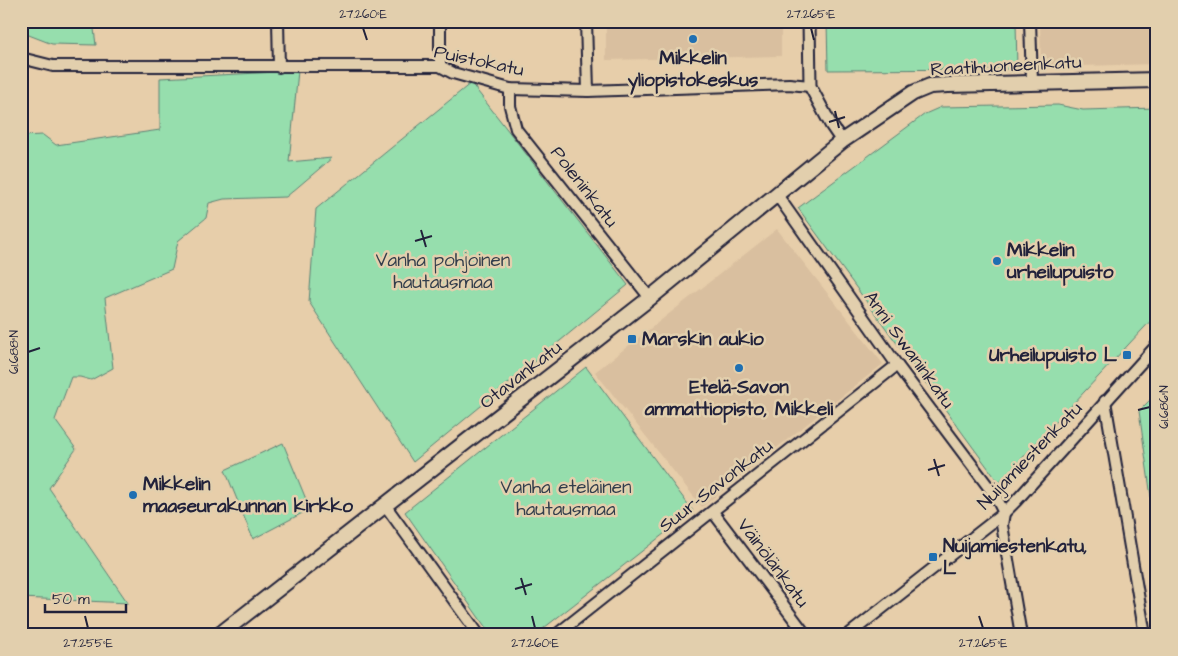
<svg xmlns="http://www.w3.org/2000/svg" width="1178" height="656" viewBox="0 0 1178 656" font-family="'Architects Daughter',sans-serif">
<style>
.built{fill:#d9bf9f}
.green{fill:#96dead;stroke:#5c8074}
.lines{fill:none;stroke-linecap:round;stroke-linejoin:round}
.minor-casing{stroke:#22223b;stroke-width:14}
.tertiary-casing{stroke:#22223b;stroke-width:15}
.secondary-casing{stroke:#22223b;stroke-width:18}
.minor{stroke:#e2cfad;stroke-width:10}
.tertiary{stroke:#e2cfad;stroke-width:11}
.secondary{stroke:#e2cfad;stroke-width:14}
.ticks{fill:none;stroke:#22223b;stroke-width:2}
.poi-dot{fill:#1f6fb2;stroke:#e2cfad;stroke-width:2}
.labels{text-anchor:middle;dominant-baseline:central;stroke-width:5;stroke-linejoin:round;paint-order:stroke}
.poi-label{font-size:19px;font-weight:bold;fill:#22223b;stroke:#e2cfad;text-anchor:start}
.street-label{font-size:19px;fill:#22223b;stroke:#e2cfad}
.park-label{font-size:19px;fill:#333e4c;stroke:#e2cfad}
.neatline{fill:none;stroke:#22223b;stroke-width:2}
.ticks-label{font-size:12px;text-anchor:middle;fill:#22223b}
</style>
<rect width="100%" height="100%" fill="#e7ceaa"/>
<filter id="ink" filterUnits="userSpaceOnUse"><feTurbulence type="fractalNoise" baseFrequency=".02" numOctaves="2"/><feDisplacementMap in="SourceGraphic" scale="10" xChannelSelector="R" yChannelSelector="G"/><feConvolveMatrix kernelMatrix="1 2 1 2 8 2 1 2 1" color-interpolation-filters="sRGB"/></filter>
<g filter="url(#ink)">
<!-- built -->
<g class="built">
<path d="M 606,21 L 781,21 L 781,56 L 606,60 Z"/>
<path d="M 1040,21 L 1157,21 L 1157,64 L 1041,67 Z"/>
<path d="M 777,229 L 883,364 L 702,507 L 595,372 Z"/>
</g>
<!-- green -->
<g class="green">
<path d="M 21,21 L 93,21 L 96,45 L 52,44 L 21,32 Z"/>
<path d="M 827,21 L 1016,21 L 1017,69 L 828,70 Z"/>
<path d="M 298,71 L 289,162 L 332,158 L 286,197 L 224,199 L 209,203 L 206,218 L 178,241 L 172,269 L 105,298 L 113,368 L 91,380 L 80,377 L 71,377 L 55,420 L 76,449 L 49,488 L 128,603 L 21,598 L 21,136 L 43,135 L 56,145 L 160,130 L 160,78 Z"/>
<path d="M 471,83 L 628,285 L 413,462 L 309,302 L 316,209 Z"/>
<path d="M 1058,105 L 1083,110 L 1157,108 L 1157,314 L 999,483 L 798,208 L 925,114 L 941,107 Z"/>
<path d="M 586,367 L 693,511 L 535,635 L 491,635 L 405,512 Z"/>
<path d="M 1157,393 L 1157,540 L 1139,411 Z"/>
<path d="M 283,443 L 310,509 L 253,539 L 225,470 Z"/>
</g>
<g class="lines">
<defs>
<g id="minor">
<path d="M 278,21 L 279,67"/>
<path d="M 440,21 L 440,66"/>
<path d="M 586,21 L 588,91"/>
<path d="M 1030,21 L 1032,82"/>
<path d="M 21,58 L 53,66 L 440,66 L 453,73 L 510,89 L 588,91 L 789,84 L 810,86"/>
<path d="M 510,89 L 510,106 L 516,129 L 650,298"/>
<path d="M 777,195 L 897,365 L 996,497 L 1004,513"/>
<path d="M 1105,401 L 1145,635"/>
<path d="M 385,505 L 479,635"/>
<path d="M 713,512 L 806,635"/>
<path d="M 1004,513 L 1002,525 L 1021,635"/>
<path d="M 556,635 L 897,365"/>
<path d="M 848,635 L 1004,513 L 1016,501 L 1157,345"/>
</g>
<path id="tertiary" d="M 809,21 L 810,86 L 831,125 L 842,141"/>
<path id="secondary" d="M 219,635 L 650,298 L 842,141 L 913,93 L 930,86 L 948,85 L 1157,80"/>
</defs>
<!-- minor casing -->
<use href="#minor" class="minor-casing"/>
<!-- tertiary casing -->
<use href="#tertiary" class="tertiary-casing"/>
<!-- secondary casing -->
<use href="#secondary" class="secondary-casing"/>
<!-- minor -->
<use href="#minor" class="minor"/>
<!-- tertiary -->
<use href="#tertiary" class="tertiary"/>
<!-- secondary -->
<use href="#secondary" class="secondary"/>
</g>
</g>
<!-- ticks -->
<path class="ticks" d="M 363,28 L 367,40M 811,28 L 814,40M 835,111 L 839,128M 829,122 L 845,117M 421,230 L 426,247M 415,241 L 432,236M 28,352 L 40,348M 1138,410 L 1150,407M 934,459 L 939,476M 928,470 L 945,465M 521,578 L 526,595M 515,589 L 532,584M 85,616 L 88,628M 532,616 L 535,628M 979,616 L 983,628"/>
<!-- markers -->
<g class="poi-dot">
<circle cx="693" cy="39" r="5"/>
<circle cx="997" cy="261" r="5"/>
<rect x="627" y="334" width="10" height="10" rx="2.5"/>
<rect x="1122" y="350" width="10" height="10" rx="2.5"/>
<circle cx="739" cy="368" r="5"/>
<circle cx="133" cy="495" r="5"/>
<rect x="928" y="552" width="10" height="10" rx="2.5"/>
</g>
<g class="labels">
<!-- poi labels -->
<g class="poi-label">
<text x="693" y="58" text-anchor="middle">Mikkelin<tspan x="693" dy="22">yliopistokeskus</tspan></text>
<text x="1007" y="250">Mikkelin<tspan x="1007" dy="22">urheilupuisto</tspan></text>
<text x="642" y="339">Marskin aukio</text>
<text x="1117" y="355" text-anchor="end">Urheilupuisto L</text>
<text x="739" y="387" text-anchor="middle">Etelä-Savon<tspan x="739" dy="22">ammattiopisto, Mikkeli</tspan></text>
<text x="143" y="484">Mikkelin<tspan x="143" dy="22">maaseurakunnan kirkko</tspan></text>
<text x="943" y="546">Nuijamiestenkatu,<tspan x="943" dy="22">L</tspan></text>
</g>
<!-- street labels -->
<g class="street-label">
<text transform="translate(479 61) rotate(12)">Puistokatu</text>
<text transform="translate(1006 66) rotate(-3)">Raatihuoneenkatu</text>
<text transform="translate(584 187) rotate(52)">Poleninkatu</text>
<text transform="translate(909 350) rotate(54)">Anni Swaninkatu</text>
<text transform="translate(521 375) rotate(-38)">Otavankatu</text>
<text transform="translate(1030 456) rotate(-46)">Nuijamiestenkatu</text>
<text transform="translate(716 486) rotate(-38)">Suur-Savonkatu</text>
<text transform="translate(773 563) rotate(53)">Väinölänkatu</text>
</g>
<!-- park labels -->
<g class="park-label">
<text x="443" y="260">Vanha pohjoinen<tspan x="443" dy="22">hautausmaa</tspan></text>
<text x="566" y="487">Vanha eteläinen<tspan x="566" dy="22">hautausmaa</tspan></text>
</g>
</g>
<!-- margin -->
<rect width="1178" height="656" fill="none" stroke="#e2cfad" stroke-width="55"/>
<!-- scale -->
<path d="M45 604v8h81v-8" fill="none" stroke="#22223b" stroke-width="2.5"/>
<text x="52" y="604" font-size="15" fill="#22223b" stroke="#e2cfad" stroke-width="4" paint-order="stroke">50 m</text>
<rect x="28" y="28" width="1122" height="600" class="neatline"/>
<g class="ticks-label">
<text x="363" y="18">27.260°E</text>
<text x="811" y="18">27.265°E</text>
<text transform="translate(14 352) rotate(-90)" y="4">61.688°N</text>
<text transform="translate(1164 407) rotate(-90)" y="4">61.686°N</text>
<text x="88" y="647">27.255°E</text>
<text x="535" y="647">27.260°E</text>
<text x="983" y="647">27.265°E</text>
</g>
</svg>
